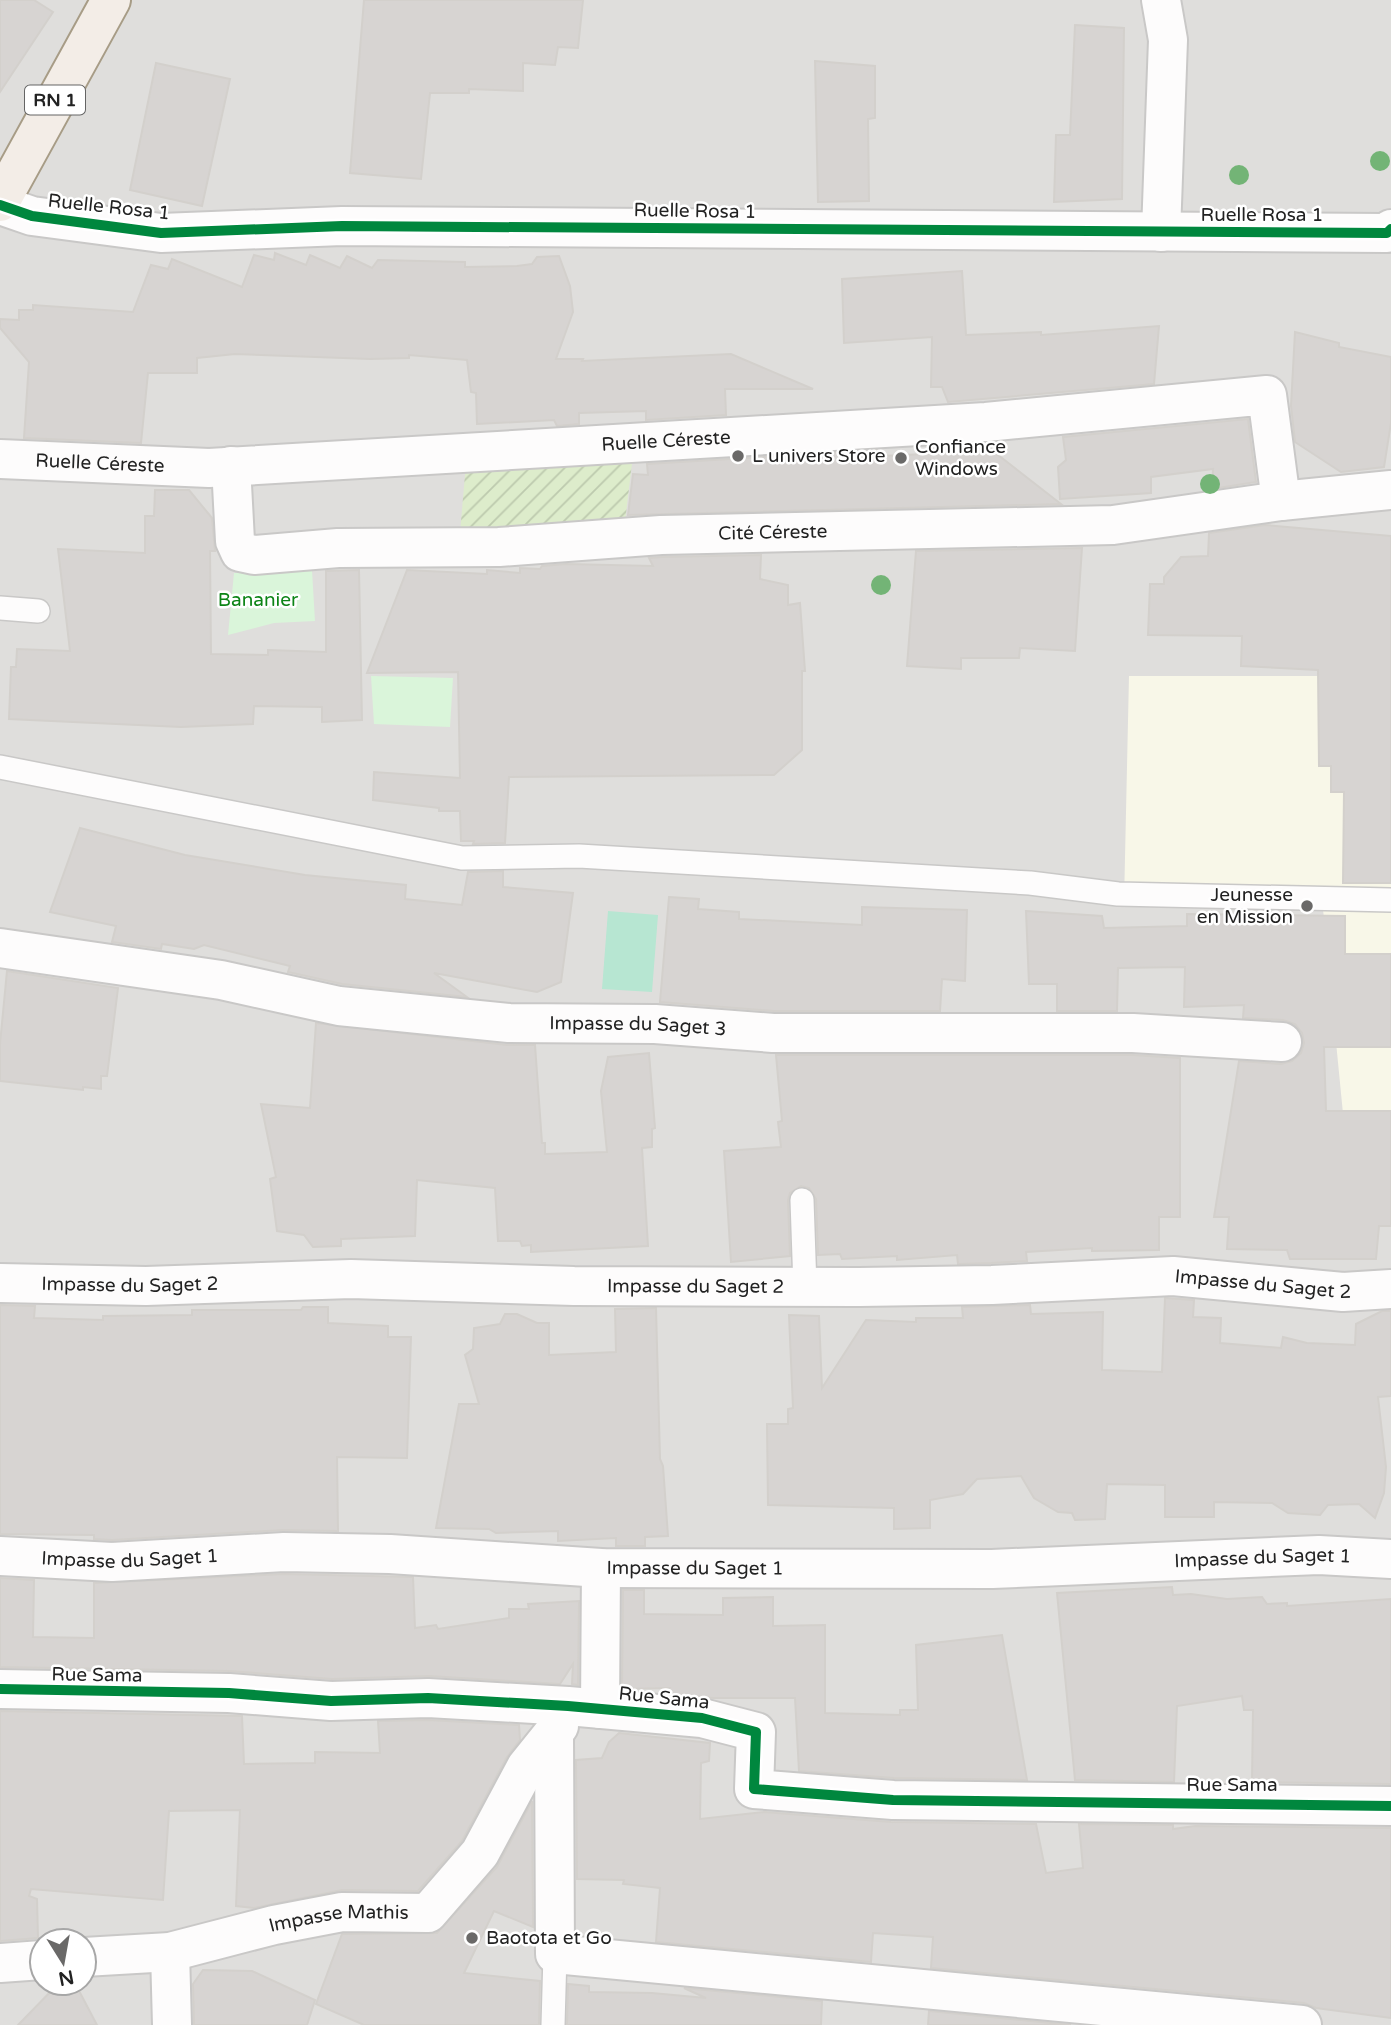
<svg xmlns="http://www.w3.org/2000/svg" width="1391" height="2025" viewBox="0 0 1391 2025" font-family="'Varela Round',sans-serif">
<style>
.residential{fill:#dfdedc;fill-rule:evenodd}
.education{fill:#f8f7e8}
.park{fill:#daf5da}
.garden{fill:url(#garden-furrows)}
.pitch{fill:#b7e6d2}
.building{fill:#d7d4d2;stroke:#d3d0cc;stroke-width:2}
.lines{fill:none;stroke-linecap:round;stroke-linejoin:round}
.lane-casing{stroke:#c9c8c7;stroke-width:26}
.street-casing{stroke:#c9c8c7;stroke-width:42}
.primary-casing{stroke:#a79c86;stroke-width:42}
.lane{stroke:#fdfcfc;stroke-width:23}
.street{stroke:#fdfcfc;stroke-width:38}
.primary{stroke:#f3ede7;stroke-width:38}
.cycleway-casing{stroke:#fff;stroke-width:15}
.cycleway{stroke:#00873e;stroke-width:10}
.tree{fill:#73b476}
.poi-dot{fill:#6a6968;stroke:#fff;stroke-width:2.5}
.labels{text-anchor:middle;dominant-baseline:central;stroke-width:5;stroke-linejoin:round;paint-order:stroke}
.shield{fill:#fff;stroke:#646464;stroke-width:2}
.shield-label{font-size:18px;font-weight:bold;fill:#222}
.street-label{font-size:19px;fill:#222;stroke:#fff}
.poi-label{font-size:19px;fill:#222;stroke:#fff;text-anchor:start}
.park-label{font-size:19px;fill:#0c8416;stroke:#fff}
</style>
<defs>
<pattern id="garden-furrows" width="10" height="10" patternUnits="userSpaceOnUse" patternTransform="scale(1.75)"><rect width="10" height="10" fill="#ddeccb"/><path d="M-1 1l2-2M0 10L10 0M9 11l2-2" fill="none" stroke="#bdcaae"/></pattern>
</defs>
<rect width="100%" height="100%" fill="#f0eeeb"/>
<!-- residential -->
<path class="residential" d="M 0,0 L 1391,0 L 1391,2025 L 0,2025 ZM 42,1941 L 84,1941 L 84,1983 L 42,1983 Z"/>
<!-- education -->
<path class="education" d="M 1129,676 L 1391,676 L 1391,1134 L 1345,1134 L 1323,909 L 1124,903 Z"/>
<!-- park -->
<g class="park">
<path d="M 312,570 L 315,621 L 274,623 L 228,635 L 234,573 Z"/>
<path d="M 371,676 L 453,678 L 450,727 L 374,724 Z"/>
</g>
<!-- garden -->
<path class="garden" d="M 633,455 L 625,522 L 460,533 L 466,463 Z"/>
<!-- pitch -->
<path class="pitch" d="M 608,911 L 658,915 L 652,992 L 602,989 Z"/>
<!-- building -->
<g class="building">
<path d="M 0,0 L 34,0 L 53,12 L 0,92 Z"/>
<path d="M 364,0 L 583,0 L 578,48 L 558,47 L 555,65 L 523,63 L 523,91 L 469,89 L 469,93 L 430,93 L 421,179 L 350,173 Z"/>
<path d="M 1075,25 L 1124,28 L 1122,199 L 1054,202 L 1056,135 L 1070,135 Z"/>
<path d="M 815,61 L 875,66 L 875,118 L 868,119 L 869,201 L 818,202 Z"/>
<path d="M 156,63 L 230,79 L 202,206 L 130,190 Z"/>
<path d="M 275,253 L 306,265 L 310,255 L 340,268 L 347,256 L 372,268 L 378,260 L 465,262 L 465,267 L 517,266 L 532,264 L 537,257 L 559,256 L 570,286 L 573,312 L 556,359 L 583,359 L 582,361 L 731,354 L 813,389 L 725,389 L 726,415 L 646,420 L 646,411 L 579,413 L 579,424 L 557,426 L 554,420 L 477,424 L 476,393 L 471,392 L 467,360 L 409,355 L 409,358 L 370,359 L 235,354 L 197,358 L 197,373 L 148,373 L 141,443 L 24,438 L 29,362 L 0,328 L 0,319 L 19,320 L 19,310 L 33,310 L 33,305 L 133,312 L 151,265 L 168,269 L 172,259 L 242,287 L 254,255 L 274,260 Z"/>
<path d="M 962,271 L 966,335 L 1041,332 L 1041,335 L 1159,326 L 1154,384 L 948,402 L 942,387 L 931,387 L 932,337 L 844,343 L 842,279 Z"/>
<path d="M 1295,332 L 1339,343 L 1339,347 L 1391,357 L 1391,423 L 1384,467 L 1341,472 L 1295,442 L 1291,406 Z"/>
<path d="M 1248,419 L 1256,482 L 1212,489 L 1213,469 L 1151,477 L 1151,493 L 1060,499 L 1058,467 L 1066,460 L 1063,437 Z"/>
<path d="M 984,444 L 1061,504 L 628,515 L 633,474 L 648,475 L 647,464 L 879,450 L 880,456 L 949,453 L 950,446 Z"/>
<path d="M 155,490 L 189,490 L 212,518 L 215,551 L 210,551 L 211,654 L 268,655 L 268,650 L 326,652 L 326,571 L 359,570 L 362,720 L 322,722 L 322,707 L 254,706 L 253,724 L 181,727 L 9,719 L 11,667 L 16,667 L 17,649 L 70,651 L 58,549 L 145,553 L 145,516 L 154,516 Z"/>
<path d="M 1265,525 L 1391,536 L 1391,883 L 1343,883 L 1344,792 L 1331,792 L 1331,766 L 1319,766 L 1318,670 L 1241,666 L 1242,636 L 1148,635 L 1150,584 L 1164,584 L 1164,577 L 1181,557 L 1208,556 L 1209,533 Z"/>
<path d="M 1082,548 L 1075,651 L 1020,648 L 1019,658 L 961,658 L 961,669 L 907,666 L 916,551 Z"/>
<path d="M 761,555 L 760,579 L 788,585 L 788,605 L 800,603 L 805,671 L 802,671 L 802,750 L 774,775 L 509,777 L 505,843 L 473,844 L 474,841 L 461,841 L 460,811 L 439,811 L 439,808 L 373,800 L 374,772 L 460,778 L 458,672 L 367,673 L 407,570 L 487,574 L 487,570 L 520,573 L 520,568 L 540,569 L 542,566 L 566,564 L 653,566 L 649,558 L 662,557 Z"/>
<path d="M 80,828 L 185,855 L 305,875 L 406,885 L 405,899 L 462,905 L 468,872 L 503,871 L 503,887 L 573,893 L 561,982 L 537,992 L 434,973 L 467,997 L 342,984 L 288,972 L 290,966 L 204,945 L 194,949 L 162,944 L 161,949 L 112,942 L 116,926 L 50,912 Z"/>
<path d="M 669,897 L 699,899 L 698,909 L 739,912 L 739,919 L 862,925 L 862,907 L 967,910 L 965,981 L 942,979 L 940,1011 L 774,1011 L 660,1002 Z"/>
<path d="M 1026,911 L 1102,916 L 1104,928 L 1187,926 L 1187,914 L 1345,916 L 1345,954 L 1391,954 L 1391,1047 L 1324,1047 L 1326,1111 L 1391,1111 L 1391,1226 L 1379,1226 L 1376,1259 L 1290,1259 L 1287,1250 L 1227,1249 L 1229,1217 L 1214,1217 L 1239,1061 L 1281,1064 L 1292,1061 L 1301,1053 L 1304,1043 L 1302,1033 L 1295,1024 L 1283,1020 L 1243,1018 L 1244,1005 L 1184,1007 L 1185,967 L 1118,968 L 1117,1011 L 1057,1011 L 1057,984 L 1029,984 Z"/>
<path d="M 7,971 L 118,988 L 107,1076 L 101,1076 L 101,1089 L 83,1087 L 83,1090 L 0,1081 L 0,1044 Z"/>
<path d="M 316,1023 L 507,1045 L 535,1045 L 542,1143 L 545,1143 L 545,1154 L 607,1152 L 601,1091 L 608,1057 L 649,1053 L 655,1128 L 652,1129 L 652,1147 L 642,1148 L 648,1246 L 531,1252 L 531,1245 L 522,1246 L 520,1241 L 498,1241 L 495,1188 L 417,1180 L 415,1236 L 341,1239 L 341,1246 L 313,1247 L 304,1235 L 277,1231 L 270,1179 L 276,1177 L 261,1104 L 310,1108 Z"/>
<path d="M 776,1055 L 1132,1055 L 1180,1058 L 1180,1217 L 1159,1217 L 1159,1250 L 1092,1251 L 1092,1248 L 1026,1252 L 1027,1261 L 991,1263 L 958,1264 L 957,1255 L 897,1260 L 897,1256 L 842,1259 L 840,1254 L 818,1255 L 816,1199 L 809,1188 L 801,1186 L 790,1193 L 788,1200 L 790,1256 L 731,1262 L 724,1151 L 781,1147 L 778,1122 L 782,1121 Z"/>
<path d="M 1165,1298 L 1194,1300 L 1193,1317 L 1221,1318 L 1220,1343 L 1281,1348 L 1283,1337 L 1307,1343 L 1355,1345 L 1356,1324 L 1382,1311 L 1391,1311 L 1391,1396 L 1378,1397 L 1386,1467 L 1384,1493 L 1375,1518 L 1359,1504 L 1328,1505 L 1320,1515 L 1288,1513 L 1272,1503 L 1214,1502 L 1214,1517 L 1165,1517 L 1165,1485 L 1107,1484 L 1105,1519 L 1075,1520 L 1072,1513 L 1058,1512 L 1034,1498 L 1021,1476 L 977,1479 L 963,1494 L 930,1500 L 930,1528 L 894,1529 L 894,1508 L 768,1505 L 767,1424 L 788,1424 L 788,1409 L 793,1408 L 789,1315 L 819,1316 L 822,1388 L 866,1320 L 916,1322 L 916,1318 L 963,1318 L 962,1307 L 1030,1305 L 1031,1314 L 1103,1312 L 1102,1370 L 1162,1372 Z"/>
<path d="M 0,1305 L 35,1306 L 34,1318 L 103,1320 L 103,1316 L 192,1315 L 192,1310 L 301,1310 L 303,1307 L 328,1307 L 328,1323 L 388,1326 L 388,1337 L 411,1337 L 407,1458 L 337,1457 L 338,1531 L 283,1530 L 112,1540 L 94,1539 L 94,1535 L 0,1534 Z"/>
<path d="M 656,1308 L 660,1459 L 663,1466 L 668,1536 L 645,1537 L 645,1546 L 616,1546 L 616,1538 L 558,1541 L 558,1531 L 496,1533 L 489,1529 L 436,1528 L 459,1404 L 479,1404 L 465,1355 L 473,1349 L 474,1328 L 500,1324 L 505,1314 L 517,1314 L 537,1323 L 549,1323 L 549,1355 L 616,1352 L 615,1309 Z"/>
<path d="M 284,1574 L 413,1577 L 415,1628 L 436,1625 L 438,1629 L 509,1618 L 509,1609 L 529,1609 L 528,1604 L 579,1601 L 578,1685 L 572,1684 L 573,1664 L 560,1684 L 429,1676 L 332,1679 L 229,1671 L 0,1667 L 0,1578 L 34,1580 L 33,1637 L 94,1638 L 94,1583 Z"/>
<path d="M 1172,1587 L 1173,1595 L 1191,1594 L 1227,1599 L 1262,1597 L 1267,1604 L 1287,1603 L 1287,1606 L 1391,1599 L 1391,1784 L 1252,1782 L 1253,1710 L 1244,1710 L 1242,1696 L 1177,1706 L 1174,1782 L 1075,1780 L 1057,1593 Z"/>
<path d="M 623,1590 L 644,1590 L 644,1614 L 723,1615 L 723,1598 L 773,1597 L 773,1626 L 825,1625 L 825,1713 L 900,1715 L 900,1710 L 918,1710 L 916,1645 L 1002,1635 L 1027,1780 L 894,1778 L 799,1771 L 795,1698 L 713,1698 L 664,1693 L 669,1688 L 622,1689 Z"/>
<path d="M 0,1711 L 242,1716 L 244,1764 L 315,1763 L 315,1752 L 380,1753 L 378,1721 L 428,1720 L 519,1725 L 520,1740 L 507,1757 L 462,1841 L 418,1891 L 342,1890 L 254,1908 L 236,1906 L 240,1810 L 169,1811 L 163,1900 L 31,1889 L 29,1896 L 37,1899 L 38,1938 L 0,1941 Z"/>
<path d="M 619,1733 L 710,1743 L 709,1761 L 701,1763 L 700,1819 L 764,1812 L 891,1822 L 1036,1824 L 1046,1873 L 1083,1868 L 1079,1824 L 1173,1825 L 1173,1829 L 1195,1826 L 1391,1828 L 1391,2018 L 1316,2008 L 1304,2003 L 931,1968 L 933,1937 L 873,1933 L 871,1962 L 656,1942 L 660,1888 L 623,1884 L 624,1880 L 577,1879 L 576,1760 L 602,1758 L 609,1742 Z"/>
<path d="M 532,1801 L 533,1927 L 494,1911 L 464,1973 L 540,1981 L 539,2025 L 364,2025 L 316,2004 L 342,1934 L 437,1933 L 497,1867 Z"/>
<path d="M 203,1970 L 252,1971 L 315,2000 L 307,2025 L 194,2025 L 193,1984 Z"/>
<path d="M 568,1984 L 589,1986 L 589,1992 L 652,1993 L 706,1998 L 684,1988 L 822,2001 L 821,2025 L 567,2025 Z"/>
<path d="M 56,1986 L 77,1987 L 97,2025 L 18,2025 Z"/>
<path d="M 929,2011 L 1071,2025 L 928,2025 Z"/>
</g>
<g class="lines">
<defs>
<g id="lane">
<path d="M 0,608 L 38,611"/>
<path d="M 0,767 L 462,858 L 579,856 L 1030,883 L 1118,894 L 1391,900"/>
<path d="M 802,1200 L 805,1287"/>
<path d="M 553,2025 L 555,1954"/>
</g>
<g id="street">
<path d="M 0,205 L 32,216 L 161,233 L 342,226 L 1387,233 L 1391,229"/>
<path d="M 1161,232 L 1168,40 L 1161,0"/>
<path id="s1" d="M 0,459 L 209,468 L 986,422 L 1267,395 L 1281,501"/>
<path id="s2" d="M 231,466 L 235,541 L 240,552 L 254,555 L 338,548 L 499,547 L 661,535 L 1113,525 L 1281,501 L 1391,490"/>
<path id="s3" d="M 0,948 L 221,980 L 339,1006 L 509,1023 L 655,1024 L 773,1033 L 1133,1033 L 1282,1042"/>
<path id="s4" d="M 0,1283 L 146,1286 L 351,1279 L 574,1286 L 859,1287 L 992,1285 L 1173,1276 L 1343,1292 L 1391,1289"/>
<path id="s5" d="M 0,1556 L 112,1562 L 284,1552 L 390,1554 L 601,1568 L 992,1569 L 1319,1555 L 1391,1559"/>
<path d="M 0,1689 L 229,1693 L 331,1701 L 428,1698 L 568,1706 L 702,1718 L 756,1732 L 754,1789 L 893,1800 L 1391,1806"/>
<path d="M 600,1709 L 601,1568"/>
<path d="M 554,1735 L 555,1954 L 1302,2025"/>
<path d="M 170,1952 L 172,2025"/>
<path id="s6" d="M 84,1957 L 170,1952 L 274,1925 L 342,1912 L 428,1913 L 480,1853 L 526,1767 L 559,1726"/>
<path d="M 0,1963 L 42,1960"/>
</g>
<path id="primary" d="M 0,202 L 111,0"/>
</defs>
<!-- lane casing -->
<use href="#lane" class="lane-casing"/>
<!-- street casing -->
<use href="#street" class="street-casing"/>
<!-- primary casing -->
<use href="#primary" class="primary-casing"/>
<!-- lane -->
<use href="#lane" class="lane"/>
<!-- street -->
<use href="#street" class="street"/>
<!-- primary -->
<use href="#primary" class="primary"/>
<defs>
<g id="cycleway">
<path d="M 0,205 L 32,216 L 161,233 L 342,226 L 1387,233 L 1391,229"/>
<path d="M 0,1689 L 229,1693 L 331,1701 L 428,1698 L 568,1706 L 702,1718 L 756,1732 L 754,1789 L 893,1800 L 1391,1806"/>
</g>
</defs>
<!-- cycleway casing -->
<use href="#cycleway" class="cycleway-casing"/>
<!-- cycleway -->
<use href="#cycleway" class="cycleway"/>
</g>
<!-- trees -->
<g class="tree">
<circle cx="1380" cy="161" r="10"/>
<circle cx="1239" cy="175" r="10"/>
<circle cx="1210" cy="484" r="10"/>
<circle cx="881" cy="585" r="10"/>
</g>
<!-- markers -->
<g class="poi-dot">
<circle cx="738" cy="456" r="7"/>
<circle cx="901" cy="458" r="7"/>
<circle cx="1307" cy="906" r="7"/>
<circle cx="472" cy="1938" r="7"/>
</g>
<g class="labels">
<!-- shield labels -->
<rect class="shield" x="25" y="85.5" width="60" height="29" rx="5"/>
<g class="shield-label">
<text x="55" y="100">RN 1</text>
</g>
<!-- street labels -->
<g class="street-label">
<text transform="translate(109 207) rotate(6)">Ruelle Rosa 1</text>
<text transform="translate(695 211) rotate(1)">Ruelle Rosa 1</text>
<text x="1262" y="215">Ruelle Rosa 1</text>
<text stroke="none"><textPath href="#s1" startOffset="667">Ruelle Céreste</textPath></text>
<text stroke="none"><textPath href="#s1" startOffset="100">Ruelle Céreste</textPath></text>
<text stroke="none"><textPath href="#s2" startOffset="621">Cité Céreste</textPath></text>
<text stroke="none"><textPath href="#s3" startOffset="644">Impasse du Saget 3</textPath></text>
<text stroke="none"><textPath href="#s4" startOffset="130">Impasse du Saget 2</textPath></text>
<text stroke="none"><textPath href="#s4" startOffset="1264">Impasse du Saget 2</textPath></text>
<text stroke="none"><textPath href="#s4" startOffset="696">Impasse du Saget 2</textPath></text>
<text stroke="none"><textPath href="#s5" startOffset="130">Impasse du Saget 1</textPath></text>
<text stroke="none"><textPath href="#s5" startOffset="1264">Impasse du Saget 1</textPath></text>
<text stroke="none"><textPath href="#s5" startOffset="696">Impasse du Saget 1</textPath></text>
<text transform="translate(97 1675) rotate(1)">Rue Sama</text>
<text transform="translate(664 1698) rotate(6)">Rue Sama</text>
<text x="1232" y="1785">Rue Sama</text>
<text stroke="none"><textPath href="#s6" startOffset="259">Impasse Mathis</textPath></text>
</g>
<!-- poi labels -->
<g class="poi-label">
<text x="915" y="447">Confiance<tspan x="915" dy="22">Windows</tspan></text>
<text x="752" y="456">L univers Store</text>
<text x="1293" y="895" text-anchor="end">Jeunesse<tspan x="1293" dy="22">en Mission</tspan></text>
<text x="486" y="1938">Baotota et Go</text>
</g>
<!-- park labels -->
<g class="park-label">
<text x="258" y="600">Bananier</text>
</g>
</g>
<!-- north arrow -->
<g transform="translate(63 1962) rotate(169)"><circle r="33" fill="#ffffff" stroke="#a7a7a7" stroke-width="2"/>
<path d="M0-5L12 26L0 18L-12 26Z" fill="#6a6968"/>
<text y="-10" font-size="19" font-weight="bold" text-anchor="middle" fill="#222222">N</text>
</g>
</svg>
